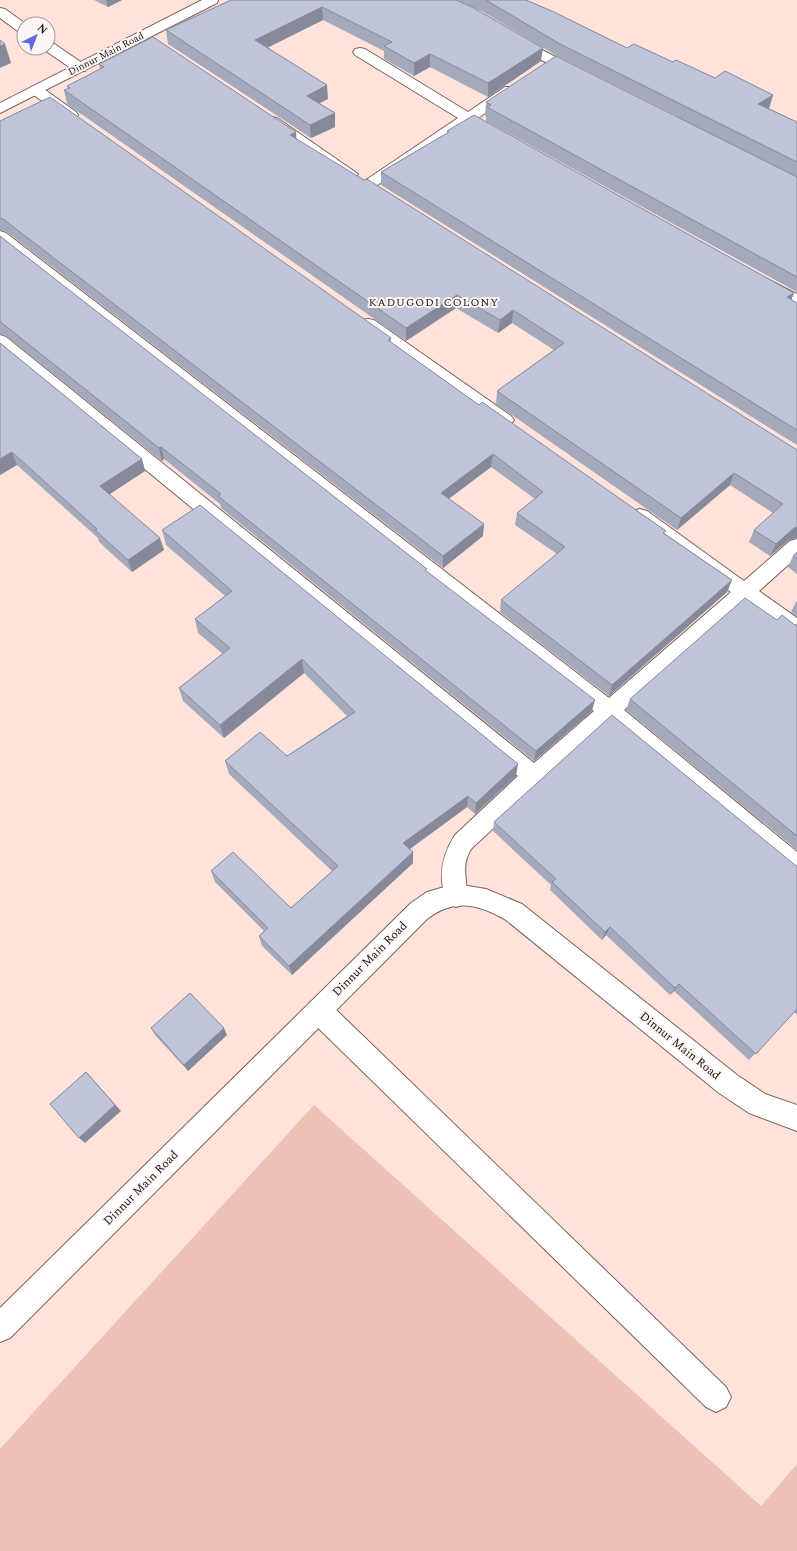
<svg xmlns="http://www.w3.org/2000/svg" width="797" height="1551" viewBox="0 0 797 1551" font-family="Spectral,serif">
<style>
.green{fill:#ebc2b5}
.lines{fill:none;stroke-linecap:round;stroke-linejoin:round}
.street-casing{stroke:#7b635b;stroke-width:2}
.secondary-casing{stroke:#7b635b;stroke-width:2}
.street{fill:#fff;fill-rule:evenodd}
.secondary{fill:#fff;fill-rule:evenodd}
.wall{fill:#a4a9bc}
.shaded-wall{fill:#868999}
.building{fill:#bfc4db;stroke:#868999}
.labels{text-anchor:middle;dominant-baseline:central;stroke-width:4;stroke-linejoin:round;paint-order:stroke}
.far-street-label{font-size:10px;fill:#1e1512;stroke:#fbf5f3}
.far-neighbourhood-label{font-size:11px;letter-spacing:1px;fill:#1e1512;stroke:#fbf5f3}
.street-label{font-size:12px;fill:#1e1512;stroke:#fbf5f3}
</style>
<rect width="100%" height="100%" fill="#ffe2da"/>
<!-- green -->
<path class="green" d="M 314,1105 L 761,1506 L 797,1464 L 797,1551 L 0,1551 L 0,1449 Z"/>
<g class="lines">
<defs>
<g id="street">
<path d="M 0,8 L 5,9 L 26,24 L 24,24 L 24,33 L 19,32 L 0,18 Z"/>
<path d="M 515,36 L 581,70 L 583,73 L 581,76 L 571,76 L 510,43 L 508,40 L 510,37 Z"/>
<path d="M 48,42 L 53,43 L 85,65 L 87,68 L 85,71 L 75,71 L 43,49 L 48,48 Z"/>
<path d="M 360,48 L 365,49 L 468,112 L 505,87 L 515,87 L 517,90 L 515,93 L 478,118 L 500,133 L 498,136 L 488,136 L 468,124 L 373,188 L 363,188 L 360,185 L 363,182 L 458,118 L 355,55 L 353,52 L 355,49 Z"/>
<path d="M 36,86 L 41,87 L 76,112 L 78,115 L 76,118 L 66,118 L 31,93 L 29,90 L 31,87 Z"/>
<path d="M 272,117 L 277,118 L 358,174 L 356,177 L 346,177 L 267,124 L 265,121 L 267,118 Z"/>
<path d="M 0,231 L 6,233 L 609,698 L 731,592 L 633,521 L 631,516 L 633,511 L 640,509 L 647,511 L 744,581 L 790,541 L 797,539 L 797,557 L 759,591 L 797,618 L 797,637 L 790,635 L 746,603 L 624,710 L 797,852 L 797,876 L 789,873 L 609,723 L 542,783 L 471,849 C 458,871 472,885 464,904 L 456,907 L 448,904 C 437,879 441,857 455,835 L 518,776 L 0,350 L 0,335 L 6,337 L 534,763 L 594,711 L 0,244 Z"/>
<path d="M 765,278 L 797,294 L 797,306 L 759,287 L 757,283 L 759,279 Z"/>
<path d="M 368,319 L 374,320 L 511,416 L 514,420 L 511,424 L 505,426 L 499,424 L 362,328 L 360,324 L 362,320 Z"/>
<path d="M 319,999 L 328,1002 L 726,1387 L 731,1397 L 726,1407 L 716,1412 L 706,1407 L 310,1020 L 307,1011 L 310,1002 Z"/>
</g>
<g id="secondary">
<path d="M 202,0 L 218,0 L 217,3 L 0,113 L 0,103 Z"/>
<path d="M 455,884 L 486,889 L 522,904 L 737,1075 L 765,1094 L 797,1105 L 797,1131 L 749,1113 L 719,1093 L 506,920 C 478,904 454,898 427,919 L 10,1338 L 0,1342 L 0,1308 L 411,903 L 427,892 Z"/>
</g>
</defs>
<!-- street casing -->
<use href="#street" class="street-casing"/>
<!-- secondary casing -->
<use href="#secondary" class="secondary-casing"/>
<!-- street -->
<use href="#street" class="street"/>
<!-- secondary -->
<use href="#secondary" class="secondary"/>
</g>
<!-- wall -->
<g class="wall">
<path d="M 94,0 L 122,0 L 108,7 Z"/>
<path d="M 231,0 L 456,0 L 541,61 L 488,97 L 430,67 L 414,76 L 384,59 L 384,51 L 323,20 L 268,47 L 328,99 L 319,103 L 335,113 L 335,127 L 311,138 L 168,44 L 166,30 Z"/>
<path d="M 457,0 L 526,0 L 627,48 L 673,62 L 715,78 L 773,95 L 769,108 L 768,108 L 797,122 L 797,292 L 486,121 L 486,116 L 485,115 L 486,102 L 677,116 L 559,57 L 483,12 Z"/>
<path d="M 99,64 L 296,139 L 797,450 L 797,538 L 789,540 L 770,556 L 749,542 L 754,530 L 773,513 L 730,485 L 677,530 L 496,404 L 497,391 L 554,350 L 512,323 L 498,333 L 456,308 L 406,341 L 67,104 L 64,90 L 68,89 L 67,86 L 100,69 Z"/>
<path d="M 0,121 L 391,338 L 391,342 L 479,405 L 732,580 L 727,592 L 609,696 L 500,612 L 501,600 L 557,554 L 515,525 L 517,513 L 535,499 L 491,467 L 449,499 L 483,536 L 443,568 L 7,232 L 0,230 Z"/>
<path d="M 447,131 L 794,293 L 791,300 L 797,303 L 797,445 L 381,185 L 381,172 L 447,133 Z"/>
<path d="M 0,236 L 426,571 L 592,711 L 534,761 L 221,508 L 220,504 L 164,459 L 162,461 L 6,336 L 0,334 Z"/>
<path d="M 0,343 L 142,459 L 145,471 L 109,494 L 164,550 L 132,572 L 99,542 L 98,538 L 17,465 L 0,475 Z"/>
<path d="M 162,530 L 516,776 L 475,814 L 467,807 L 410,849 L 413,852 L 413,863 L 292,975 L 262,946 L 259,936 L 264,931 L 215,882 L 211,871 L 291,908 L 332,871 L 229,774 L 225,761 L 287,756 L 347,716 L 304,673 L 224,738 L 183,701 L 179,688 L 223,654 L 198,633 L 195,619 L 225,596 L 166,545 Z"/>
<path d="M 797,552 L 797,574 L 788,567 L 793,556 Z"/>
<path d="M 797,600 L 797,617 L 791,612 Z"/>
<path d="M 777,620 L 797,625 L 797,850 L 626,710 L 630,699 Z"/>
<path d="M 494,822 L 797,866 L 797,1015 L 794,1012 L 749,1060 L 674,991 L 670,995 L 606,935 L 602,940 L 550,890 L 551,885 L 493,831 Z"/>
<path d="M 151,1028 L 227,1035 L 188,1071 L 155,1035 Z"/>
</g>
<!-- shaded-wall -->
<g class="shaded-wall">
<path d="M 106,0 L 122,0 L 108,7 Z"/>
<path d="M 322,7 L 323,20 L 257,53 L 255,40 Z"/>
<path d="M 5,44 L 11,63 L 0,68 L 0,46 Z"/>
<path d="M 543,48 L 541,61 L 488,97 L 488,83 Z"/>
<path d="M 430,54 L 430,67 L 414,76 L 414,63 Z"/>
<path d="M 327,85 L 328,99 L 308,109 L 307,96 Z"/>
<path d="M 773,95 L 769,108 L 755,117 L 758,104 Z"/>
<path d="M 335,113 L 335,127 L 311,138 L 310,125 Z"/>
<path d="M 296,132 L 297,145 L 290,135 Z"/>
<path d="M 794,293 L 789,306 L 787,297 Z"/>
<path d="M 457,295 L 456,308 L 406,341 L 406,328 Z"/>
<path d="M 513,310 L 512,323 L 498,333 L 500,320 Z"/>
<path d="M 161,447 L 164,459 L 162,461 L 159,448 Z"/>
<path d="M 12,452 L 17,465 L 0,475 L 0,459 Z"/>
<path d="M 493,454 L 491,467 L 440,505 L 441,493 Z"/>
<path d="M 142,459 L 145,471 L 104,498 L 100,486 Z"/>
<path d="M 734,473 L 730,485 L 677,530 L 681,518 Z"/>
<path d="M 484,524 L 483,536 L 443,568 L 443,556 Z"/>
<path d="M 797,527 L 797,538 L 789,540 L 770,556 L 776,544 L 794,528 Z"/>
<path d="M 160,538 L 164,550 L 132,572 L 128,560 Z"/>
<path d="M 732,580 L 727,592 L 609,696 L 612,685 Z"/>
<path d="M 302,659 L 304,673 L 224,738 L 220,725 Z"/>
<path d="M 595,700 L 592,711 L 534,761 L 536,751 Z"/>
<path d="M 518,764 L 516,776 L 475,814 L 476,803 Z"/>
<path d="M 468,796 L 467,807 L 403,854 L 403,843 Z"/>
<path d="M 413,852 L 413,863 L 292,975 L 289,966 Z"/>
<path d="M 610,927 L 606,935 L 602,940 L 605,932 Z"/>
<path d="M 679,984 L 674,991 L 670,995 L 675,988 Z"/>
<path d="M 224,1028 L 227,1035 L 188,1071 L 184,1065 Z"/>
<path d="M 86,1072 L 121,1111 L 85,1143 L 79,1138 Z"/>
</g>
<!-- building -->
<g class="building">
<path d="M 231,0 L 456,0 L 472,7 L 543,48 L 488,83 L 430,54 L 414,63 L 384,46 L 392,42 L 322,7 L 255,40 L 327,85 L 307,96 L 335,113 L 310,125 L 166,30 Z"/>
<path d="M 486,0 L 526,0 L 554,12 L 627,48 L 634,44 L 673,62 L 676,60 L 715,78 L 725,71 L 773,95 L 758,104 L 797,122 L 797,162 L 560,44 Z"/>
<path d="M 153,37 L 296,132 L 290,135 L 364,180 L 367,179 L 797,450 L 797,527 L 794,528 L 776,544 L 754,530 L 783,504 L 734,473 L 681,518 L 497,391 L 564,343 L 513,310 L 500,320 L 457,295 L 406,328 L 64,90 L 70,88 L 67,86 L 104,67 L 99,64 Z"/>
<path d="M 0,40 L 5,44 L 0,46 Z"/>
<path d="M 556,56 L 797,177 L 797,277 L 487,107 L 491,105 L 486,102 Z"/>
<path d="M 50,97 L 391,338 L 388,340 L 479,405 L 482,402 L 666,531 L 663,533 L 732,580 L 612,685 L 501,600 L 565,547 L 517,513 L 543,492 L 493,454 L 441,493 L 484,524 L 443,556 L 3,219 L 0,218 L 0,121 Z"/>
<path d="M 474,115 L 794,293 L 787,297 L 797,303 L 797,430 L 381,172 L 449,132 L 447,131 Z"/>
<path d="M 0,236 L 427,569 L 425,570 L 595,700 L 536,751 L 218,496 L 221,494 L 161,447 L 159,448 L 2,323 L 0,322 Z"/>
<path d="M 0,343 L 142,459 L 100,486 L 160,538 L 128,560 L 95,530 L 97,529 L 12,452 L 0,459 Z"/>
<path d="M 200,505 L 518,764 L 476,803 L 468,796 L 403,843 L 413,852 L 289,966 L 259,936 L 268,928 L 211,871 L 233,852 L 291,908 L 338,866 L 225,761 L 260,732 L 287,756 L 355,712 L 302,659 L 220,725 L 179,688 L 230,648 L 195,619 L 232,591 L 162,530 Z"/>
<path d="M 797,552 L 797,558 L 793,556 Z"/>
<path d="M 745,598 L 777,620 L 782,615 L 795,625 L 797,625 L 797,836 L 630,699 Z"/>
<path d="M 612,715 L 795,865 L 797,866 L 797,1009 L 756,1054 L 679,984 L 675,988 L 610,927 L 605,932 L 552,882 L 556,879 L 494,822 Z"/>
<path d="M 190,993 L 224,1028 L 184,1065 L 151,1028 Z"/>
<path d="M 86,1072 L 115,1105 L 79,1138 L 50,1104 Z"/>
</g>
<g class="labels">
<!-- far-street labels -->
<g class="far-street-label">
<text transform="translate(106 54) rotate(-27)">Dinnur Main Road</text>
</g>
<!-- far-neighbourhood labels -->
<g class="far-neighbourhood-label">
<text x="434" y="302">KADUGODI COLONY</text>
</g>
<!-- street labels -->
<g class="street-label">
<text transform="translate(370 959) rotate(-45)">Dinnur Main Road</text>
<text transform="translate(680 1046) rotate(39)">Dinnur Main Road</text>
<text transform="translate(141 1188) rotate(-45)">Dinnur Main Road</text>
</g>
</g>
<!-- north arrow -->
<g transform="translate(36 36) rotate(43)"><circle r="19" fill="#fbf5f3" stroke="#a39b99"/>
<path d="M0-3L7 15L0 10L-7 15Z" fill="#6169e1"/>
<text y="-6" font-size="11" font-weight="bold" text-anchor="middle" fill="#1e1512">N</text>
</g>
</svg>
